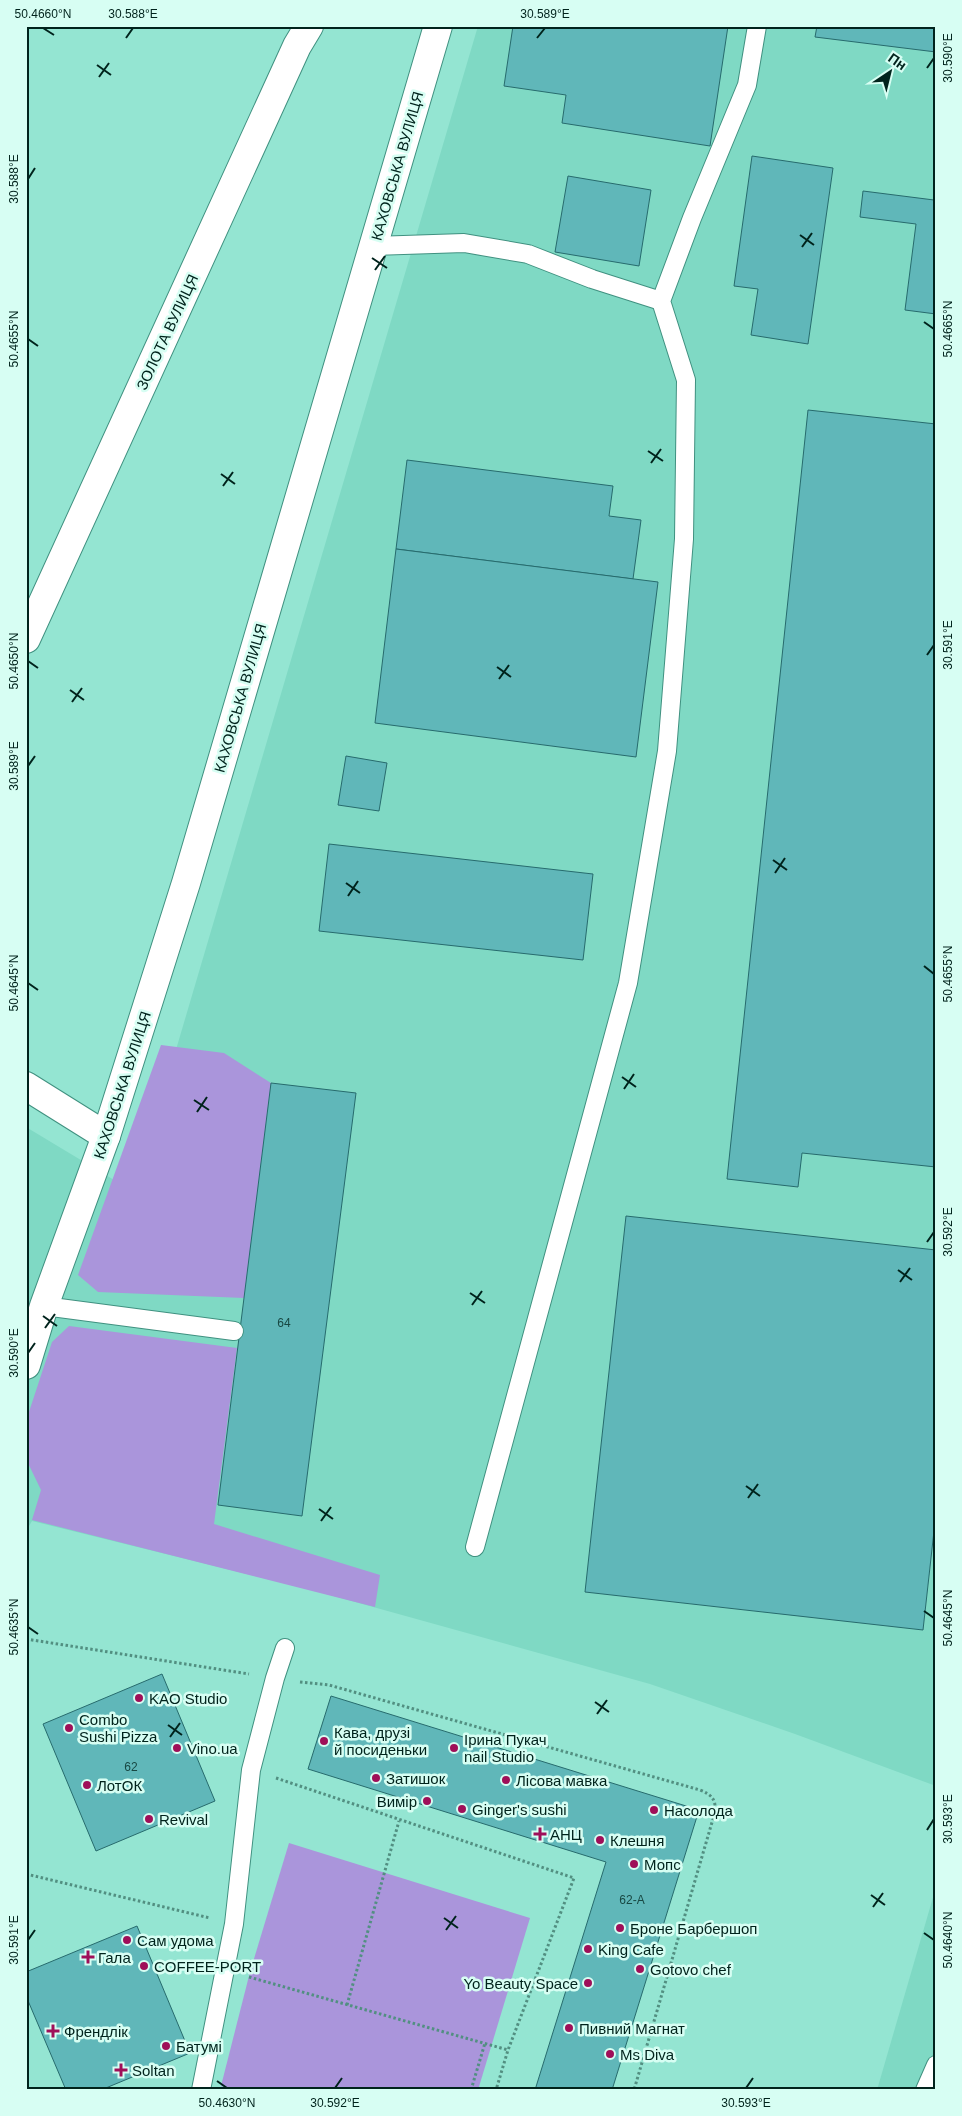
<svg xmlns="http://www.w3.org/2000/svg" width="962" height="2116" viewBox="0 0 962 2116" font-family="Arial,sans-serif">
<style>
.built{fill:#7fd9c4}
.green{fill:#aa95db}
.building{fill:#60b7b9;stroke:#276b6d}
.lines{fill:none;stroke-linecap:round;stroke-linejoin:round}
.lane-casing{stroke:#409180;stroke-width:20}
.street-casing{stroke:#409180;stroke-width:30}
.path{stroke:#528f81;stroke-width:3;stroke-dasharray:2.5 2.5;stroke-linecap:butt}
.lane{stroke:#fff;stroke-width:18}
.street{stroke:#fff;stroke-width:28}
.ticks{fill:none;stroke:#00231c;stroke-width:2}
.poi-dot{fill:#9f0f59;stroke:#d7fef3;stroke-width:2}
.labels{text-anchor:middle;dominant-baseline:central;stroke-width:5;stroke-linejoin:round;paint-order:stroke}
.number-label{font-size:12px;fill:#184843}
.street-label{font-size:15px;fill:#00231c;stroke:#d7fef3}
.poi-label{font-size:15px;fill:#00231c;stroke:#d7fef3;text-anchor:start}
.neatline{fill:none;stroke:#00231c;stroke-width:2}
.ticks-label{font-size:12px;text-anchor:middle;fill:#00231c}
</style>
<rect width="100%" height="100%" fill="#94e5d2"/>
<!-- built -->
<g class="built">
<path d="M 478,26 L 936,26 L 936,1786 L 795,1734 L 650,1684 L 312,1590 L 32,1521 L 26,1531 L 26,1127 L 134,1192 Z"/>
<path d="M 936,1887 L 936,2090 L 877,2090 Z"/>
</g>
<!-- green -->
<g class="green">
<path d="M 161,1045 L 224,1053 L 271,1083 L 244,1298 L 98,1292 L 78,1275 Z"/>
<path d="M 69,1326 L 237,1348 L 214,1524 L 380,1575 L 375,1607 L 32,1520 L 41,1490 L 26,1459 L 26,1421 L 52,1342 Z"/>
<path d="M 289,1843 L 530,1918 L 478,2090 L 233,2090 L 221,2086 L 250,1972 Z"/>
</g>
<!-- building -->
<g class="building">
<path d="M 513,26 L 728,26 L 710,146 L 562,123 L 566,95 L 504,86 Z"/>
<path d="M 817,26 L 936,26 L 936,52 L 815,37 Z"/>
<path d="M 752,156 L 833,168 L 808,344 L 751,335 L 758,289 L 734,286 Z"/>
<path d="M 568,176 L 651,190 L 639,266 L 555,252 Z"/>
<path d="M 936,185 L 936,314 L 905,310 L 916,224 L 860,217 L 863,191 L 934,200 Z"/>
<path d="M 808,410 L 936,424 L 936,1167 L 802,1153 L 798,1187 L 727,1179 Z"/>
<path d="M 407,460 L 613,486 L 609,516 L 641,520 L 633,579 L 396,549 Z"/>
<path d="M 396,549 L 658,582 L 636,757 L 375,723 Z"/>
<path d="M 346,756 L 387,763 L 379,811 L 338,805 Z"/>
<path d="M 329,844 L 593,874 L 583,960 L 319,931 Z"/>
<path d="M 271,1083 L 356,1093 L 302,1516 L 218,1505 Z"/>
<path d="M 626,1216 L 936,1250 L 936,1513 L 923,1630 L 585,1592 Z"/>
<path d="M 162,1674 L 215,1801 L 96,1851 L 43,1724 Z"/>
<path d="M 331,1696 L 699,1810 L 612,2090 L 535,2090 L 606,1862 L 308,1769 Z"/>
<path d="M 137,1926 L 190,2053 L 101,2090 L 66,2090 L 26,1996 L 26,1972 Z"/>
</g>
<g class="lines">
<defs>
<g id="lane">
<path d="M 373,246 L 464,243 L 528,254 L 592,279 L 661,301"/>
<path d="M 44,1306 L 234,1331"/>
<path d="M 475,1547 L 628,983 L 667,751 L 684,539 L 686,380 L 661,301 L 692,218 L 747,85 L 757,26"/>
<path d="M 201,2090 L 234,1924 L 251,1770 L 275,1678 L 285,1648"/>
<path d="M 925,2090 L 936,2065"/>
</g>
<g id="street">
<path d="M 26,639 L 297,46 L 309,26"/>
<path d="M 26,1086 L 106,1136"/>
<path d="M 26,1365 L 44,1306 L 106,1136 L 186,883 L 438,26"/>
</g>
</defs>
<!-- lane casing -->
<use href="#lane" class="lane-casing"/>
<!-- street casing -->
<use href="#street" class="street-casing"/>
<!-- path -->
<g class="path">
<path d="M 26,1639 L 249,1674"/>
<path d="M 300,1682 L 329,1685 L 700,1790 C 712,1795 716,1799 715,1812 L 634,2090"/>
<path d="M 276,1778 L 574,1878 L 508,2050 L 496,2090"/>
<path d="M 26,1874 L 210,1918"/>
<path d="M 249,1977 L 508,2050"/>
<path d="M 347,2005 L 399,1821"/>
<path d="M 471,2090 L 485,2043"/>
</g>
<!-- lane -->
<use href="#lane" class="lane"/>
<!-- street -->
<use href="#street" class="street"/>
</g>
<!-- ticks -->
<path class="ticks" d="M 43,28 L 54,35M 126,38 L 133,28M 537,38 L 545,28M 97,65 L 111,75M 927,68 L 934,58M 99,77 L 109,63M 28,179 L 35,168M 800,235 L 814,245M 802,247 L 812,233M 372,258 L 387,268M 375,270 L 385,256M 924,322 L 934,329M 28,339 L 38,346M 648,451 L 663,461M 651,463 L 661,449M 221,474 L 235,484M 223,486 L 233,472M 927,655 L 934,645M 28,661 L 38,668M 497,667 L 511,677M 499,679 L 509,665M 70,690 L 84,700M 72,702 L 82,688M 28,766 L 35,756M 773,860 L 787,870M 775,873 L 785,858M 346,883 L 360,893M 348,896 L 358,881M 924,966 L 934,974M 28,983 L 38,990M 622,1077 L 636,1087M 624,1089 L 634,1074M 194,1100 L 209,1110M 197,1112 L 207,1097M 927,1242 L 934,1232M 898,1270 L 912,1280M 900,1282 L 910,1268M 470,1293 L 485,1303M 472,1305 L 482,1291M 43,1316 L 57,1326M 45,1328 L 55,1314M 28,1353 L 35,1343M 746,1486 L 760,1496M 748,1498 L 758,1484M 319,1509 L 333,1519M 321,1521 L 331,1507M 924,1611 L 934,1618M 28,1627 L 38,1634M 595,1702 L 609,1712M 597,1714 L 607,1700M 168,1725 L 182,1735M 170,1737 L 180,1723M 927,1830 L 934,1819M 871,1895 L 885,1905M 873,1907 L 883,1893M 444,1918 L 458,1928M 446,1930 L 456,1916M 924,1933 L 934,1940M 28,1940 L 35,1930M 217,2081 L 227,2088M 335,2088 L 342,2078M 746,2088 L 753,2078"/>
<!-- markers -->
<g class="poi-dot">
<circle cx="139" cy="1698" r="5"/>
<circle cx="69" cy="1728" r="5"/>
<circle cx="324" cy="1741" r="5"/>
<circle cx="177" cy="1748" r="5"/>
<circle cx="454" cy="1748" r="5"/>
<circle cx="376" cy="1778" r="5"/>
<circle cx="506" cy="1780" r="5"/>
<circle cx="87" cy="1785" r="5"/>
<circle cx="427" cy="1801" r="5"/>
<circle cx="462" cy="1809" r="5"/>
<circle cx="654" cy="1810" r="5"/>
<circle cx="149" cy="1819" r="5"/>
<path d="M537.5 1826.5h5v5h5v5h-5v5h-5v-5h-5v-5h5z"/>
<circle cx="600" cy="1840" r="5"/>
<circle cx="634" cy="1864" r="5"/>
<circle cx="620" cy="1928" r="5"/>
<circle cx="127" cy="1940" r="5"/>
<circle cx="588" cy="1949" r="5"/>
<path d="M85.5 1949.5h5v5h5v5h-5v5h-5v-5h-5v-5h5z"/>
<circle cx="144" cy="1966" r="5"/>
<circle cx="640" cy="1969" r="5"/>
<circle cx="588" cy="1983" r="5"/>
<circle cx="569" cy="2028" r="5"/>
<path d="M50.5 2023.5h5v5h5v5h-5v5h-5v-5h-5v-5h5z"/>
<circle cx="166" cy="2046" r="5"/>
<circle cx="610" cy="2054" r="5"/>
<path d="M118.5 2062.5h5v5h5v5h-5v5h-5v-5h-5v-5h5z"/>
</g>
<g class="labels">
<!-- number labels -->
<g class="number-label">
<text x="284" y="1323">64</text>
<text x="131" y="1767">62</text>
<text x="632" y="1900">62-А</text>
</g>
<!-- street labels -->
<g class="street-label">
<text transform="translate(397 166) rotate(-74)">КАХОВСЬКА ВУЛИЦЯ</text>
<text transform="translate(167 332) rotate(-65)">ЗОЛОТА ВУЛИЦЯ</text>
<text transform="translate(240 698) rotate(-74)">КАХОВСЬКА ВУЛИЦЯ</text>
<text transform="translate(122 1085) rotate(-72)">КАХОВСЬКА ВУЛИЦЯ</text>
</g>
<!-- poi labels -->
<g class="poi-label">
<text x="149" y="1698">KAO Studio</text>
<text x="79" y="1719">Combo<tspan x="79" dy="17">Sushi Pizza</tspan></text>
<text x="334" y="1732">Кава, друзі<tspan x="334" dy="17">й посиденьки</tspan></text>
<text x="464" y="1739">Ірина Пукач<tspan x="464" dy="17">nail Studio</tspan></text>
<text x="187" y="1748">Vino.ua</text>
<text x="386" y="1778">Затишок</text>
<text x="516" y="1780">Лісова мавка</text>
<text x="97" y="1785">ЛотОК</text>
<text x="417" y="1801" text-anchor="end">Вимір</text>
<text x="472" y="1809">Ginger's sushi</text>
<text x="664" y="1810">Насолода</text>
<text x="159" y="1819">Revival</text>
<text x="550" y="1834">АНЦ</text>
<text x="610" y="1840">Клешня</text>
<text x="644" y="1864">Мопс</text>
<text x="630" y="1928">Броне Барбершоп</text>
<text x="137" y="1940">Сам удома</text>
<text x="598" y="1949">King Cafe</text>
<text x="98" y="1957">Гала</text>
<text x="154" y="1966">COFFEE-PORT</text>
<text x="650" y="1969">Gotovo chef</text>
<text x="578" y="1983" text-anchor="end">Yo Beauty Space</text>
<text x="579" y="2028">Пивний Магнат</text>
<text x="64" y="2031">Френдлік</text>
<text x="176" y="2046">Батумі</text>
<text x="620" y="2054">Ms Diva</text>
<text x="132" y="2070">Soltan</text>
</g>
</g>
<!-- border -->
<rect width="962" height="2116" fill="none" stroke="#d7fef3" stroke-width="55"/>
<!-- north arrow -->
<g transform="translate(890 72) rotate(35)" stroke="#d7fef3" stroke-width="4" paint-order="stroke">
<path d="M0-4L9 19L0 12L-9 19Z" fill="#00231c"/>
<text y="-8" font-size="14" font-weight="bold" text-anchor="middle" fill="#00231c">Пн</text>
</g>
<rect x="28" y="28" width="906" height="2060" class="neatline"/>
<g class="ticks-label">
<text x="43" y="18">50.4660°N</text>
<text x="133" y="18">30.588°E</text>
<text x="545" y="18">30.589°E</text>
<text transform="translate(948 58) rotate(-90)" y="4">30.590°E</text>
<text transform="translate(14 179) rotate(-90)" y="4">30.588°E</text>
<text transform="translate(948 329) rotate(-90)" y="4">50.4665°N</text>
<text transform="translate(14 339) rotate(-90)" y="4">50.4655°N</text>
<text transform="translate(948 645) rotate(-90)" y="4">30.591°E</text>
<text transform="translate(14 661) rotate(-90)" y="4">50.4650°N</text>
<text transform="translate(14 766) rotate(-90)" y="4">30.589°E</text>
<text transform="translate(948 974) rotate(-90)" y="4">50.4655°N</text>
<text transform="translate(14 983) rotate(-90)" y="4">50.4645°N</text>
<text transform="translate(948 1232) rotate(-90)" y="4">30.592°E</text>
<text transform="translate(14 1353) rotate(-90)" y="4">30.590°E</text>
<text transform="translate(948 1618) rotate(-90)" y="4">50.4645°N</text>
<text transform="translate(14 1627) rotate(-90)" y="4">50.4635°N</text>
<text transform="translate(948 1819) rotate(-90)" y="4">30.593°E</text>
<text transform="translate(948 1940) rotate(-90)" y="4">50.4640°N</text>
<text transform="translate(14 1940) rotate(-90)" y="4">30.591°E</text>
<text x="227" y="2107">50.4630°N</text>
<text x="335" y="2107">30.592°E</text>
<text x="746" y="2107">30.593°E</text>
</g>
</svg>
